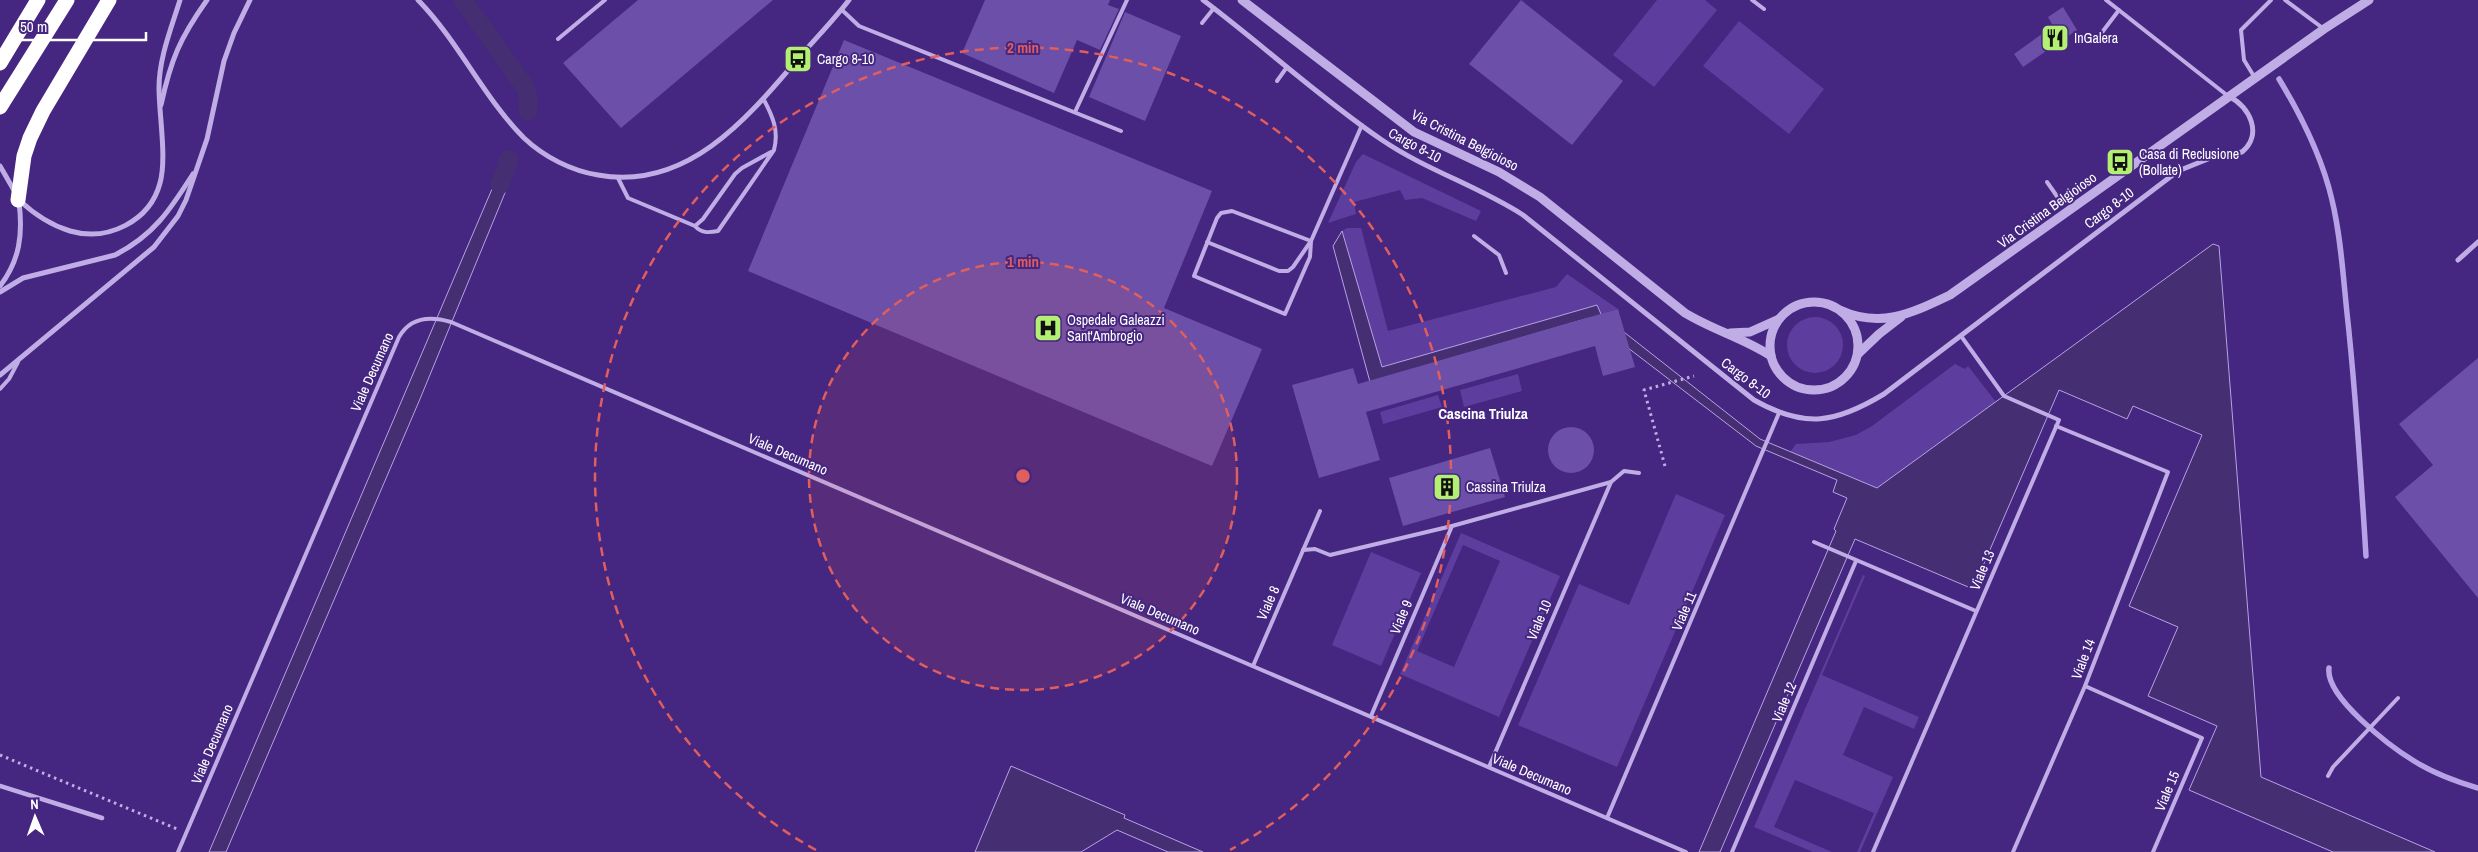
<svg xmlns="http://www.w3.org/2000/svg" width="2478" height="852" viewBox="0 0 2478 852" font-family="'Archivo Narrow',sans-serif">
<style>
.green{fill:#5d3e9f;fill-rule:evenodd}
.water{fill:#452e71;stroke:#b7a2e6}
.lines{fill:none;stroke-linecap:round;stroke-linejoin:round}
.stream{stroke:#b7a2e6;stroke-width:5.5}
.canal{stroke:#452e71;stroke-width:19}
.building{fill:#6c4fa8}
.path{stroke:#c0ade6;stroke-width:3;stroke-dasharray:2.5 4;stroke-linecap:butt}
.service{stroke:#c0ade6;stroke-width:4}
.pedestrian{stroke:#c0ade6;stroke-width:4.5}
.minor{stroke:#c0ade6;stroke-width:5}
.tertiary{stroke:#c0ade6;stroke-width:9}
.motorway{stroke:#fff;stroke-width:15}
.ring{fill:none;stroke:#e05e5e;stroke-width:2.5;stroke-dasharray:9 6}
.labels{text-anchor:middle;dominant-baseline:central;stroke-width:4;stroke-linejoin:round;paint-order:stroke}
.poi-label{font-size:14px;fill:#fff;stroke:#452680;text-anchor:start}
.street-label{font-size:14px;fill:#fff;stroke:#452680}
.neighbourhood-label{font-size:15px;font-weight:bold;fill:#fff;stroke:#452680}
.centre{fill:#e05e5e;stroke:#452680;stroke-width:2.5}
.ring-label{font-size:15px;text-anchor:middle;font-weight:bold;fill:#e05e5e;stroke:#452680;stroke-width:4;stroke-linejoin:round;paint-order:stroke}
</style>
<rect width="100%" height="100%" fill="#452680"/>
<!-- green -->
<g class="green">
<path d="M 1657,0 L 1705,0 L 1717,10 L 1654,87 L 1613,55 Z"/>
<path d="M 1739,21 L 1824,89 L 1789,134 L 1703,66 Z"/>
<path d="M 1363,154 L 1481,211 L 1476,221 L 1422,198 L 1405,200 L 1400,190 L 1354,202 L 1356,214 L 1328,223 L 1356,162 Z"/>
<path d="M 1347,228 L 1361,228 L 1388,331 L 1556,287 L 1567,274 L 1618,309 L 1601,314 L 1597,305 L 1382,367 L 1342,231 Z"/>
<circle cx="1815" cy="345" r="28"/>
<path d="M 1955,364 L 1965,369 L 1968,366 L 1996,402 L 1877,488 L 1790,452 L 1796,444 L 1829,442 L 1856,435 L 1872,426 Z"/>
<path d="M 1518,374 L 1522,391 L 1464,407 L 1460,390 Z"/>
<path d="M 1438,395 L 1442,407 L 1383,424 L 1380,412 Z"/>
<path d="M 1676,494 L 1725,515 L 1617,767 L 1518,725 L 1579,584 L 1629,605 Z"/>
<path d="M 1461,533 L 1560,576 L 1499,717 L 1400,674 ZM 1463,545 L 1500,561 L 1454,667 L 1417,651 Z"/>
<path d="M 1371,552 L 1421,573 L 1381,666 L 1332,645 Z"/>
<path d="M 1863,575 L 1865,576 L 1822,675 L 1919,717 L 1914,729 L 1864,707 L 1843,755 L 1893,777 L 1860,852 L 1857,852 L 1874,813 L 1795,780 L 1774,827 L 1832,852 L 1813,852 L 1754,827 Z"/>
</g>
<!-- water -->
<g class="water">
<path d="M 500,185 L 507,188 L 420,399 L 226,852 L 209,852 L 492,189 L 497,191 Z"/>
<path d="M 1342,231 L 1382,367 L 1597,305 L 1601,314 L 1760,439 L 1877,488 L 2213,244 L 2219,246 L 2261,777 L 2435,852 L 2333,852 L 2189,790 L 2217,726 L 2148,696 L 2178,627 L 2129,606 L 2202,435 L 2133,406 L 2127,419 L 2059,390 L 1973,589 L 1855,539 L 1720,852 L 1699,852 L 1836,531 L 1834,529 L 1847,498 L 1833,492 L 1837,480 L 1756,446 L 1589,318 L 1370,382 L 1333,246 Z"/>
<path d="M 1011,766 L 1125,815 L 1124,818 L 1203,852 L 1168,852 L 1117,830 L 1081,852 L 975,852 Z"/>
</g>
<g class="lines">
<!-- stream -->
<g class="stream">
<path d="M 2279,79 C 2302,117 2322,157 2332,200 C 2341,237 2343,276 2347,313 C 2356,394 2361,475 2366,556"/>
<path d="M 2329,668 C 2325,697 2391,747 2414,761 C 2433,773 2457,782 2478,788"/>
</g>
<!-- canal -->
<g class="canal">
<path d="M 463,0 L 525,87 L 529,101 L 528,111"/>
<path d="M 500,185 L 509,159"/>
</g>
</g>
<!-- building -->
<g class="building">
<path d="M 638,0 L 773,0 L 621,128 L 563,63 Z"/>
<path d="M 985,0 L 1110,0 L 1108,5 L 1119,9 L 1100,50 L 1077,40 L 1054,93 L 962,53 Z"/>
<path d="M 1521,0 L 1623,81 L 1572,145 L 1469,64 Z"/>
<path d="M 2063,7 L 2077,30 L 2023,67 L 2014,54 L 2053,26 L 2048,17 Z"/>
<path d="M 1125,12 L 1181,36 L 1145,121 L 1089,97 Z"/>
<path d="M 844,40 L 1212,191 L 1164,308 L 1262,349 L 1212,466 L 748,271 Z"/>
<path d="M 1618,309 L 1635,367 L 1603,376 L 1595,346 L 1366,412 L 1380,460 L 1319,478 L 1292,385 L 1353,368 L 1358,384 Z"/>
<path d="M 2478,358 L 2478,598 L 2395,497 L 2433,465 L 2399,424 Z"/>
<circle cx="1571" cy="450" r="23"/>
<path d="M 1490,448 L 1505,497 L 1403,526 L 1389,478 Z"/>
</g>
<g class="lines">
<!-- path -->
<g class="path">
<path d="M 1665,466 L 1644,390 L 1694,376"/>
<path d="M 0,755 L 177,829"/>
</g>
<!-- service -->
<g class="service">
<path d="M 1752,0 L 1764,9"/>
<path d="M 2106,0 L 2228,96"/>
<path d="M 2285,0 L 2324,29"/>
<path d="M 842,10 L 859,26 L 1121,131"/>
<path d="M 1202,23 L 1214,8"/>
<path d="M 2100,35 L 2119,10"/>
<path d="M 558,39 L 605,0"/>
<path d="M 2255,78 L 2244,60 L 2241,30 L 2271,0"/>
<path d="M 1277,81 L 1287,67"/>
<path d="M 1075,112 L 1127,0"/>
<path d="M 618,178 L 628,198 L 695,226 C 701,233 708,233 718,231 L 774,150 C 779,131 773,117 764,100"/>
<path d="M 2047,182 L 2061,202"/>
<path d="M 1232,211 L 1311,241 L 1310,257 L 1285,314 L 1194,276 L 1217,218 L 1221,213 Z"/>
<path d="M 695,226 L 703,219 L 735,174 L 742,168 L 771,152"/>
<path d="M 1474,236 L 1499,255 L 1506,273"/>
<path d="M 1207,242 L 1279,271 L 1288,271 L 1293,267 L 1311,241 L 1362,125"/>
<path d="M 0,389 L 9,379 L 18,362"/>
<path d="M 1814,542 L 1976,611"/>
<path d="M 1303,550 L 1315,549 L 1330,555 L 1452,526 L 1611,482 L 1624,471 L 1639,473"/>
<path d="M 1253,666 L 1320,511"/>
<path d="M 2085,686 L 2202,738 L 2153,852"/>
<path d="M 1371,716 L 1452,526"/>
<path d="M 1489,767 L 1611,482"/>
<path d="M 2328,776 L 2333,767 L 2398,698"/>
<path d="M 1607,818 L 1779,413"/>
<path d="M 178,852 L 399,337 C 411,316 431,316 451,322 L 1686,852"/>
<path d="M 1732,852 L 1856,561"/>
<path d="M 1873,852 L 2059,420 L 2004,396 L 1961,336"/>
<path d="M 2013,852 L 2085,686 L 2168,472 L 2056,426"/>
</g>
<!-- pedestrian -->
<path class="pedestrian" d="M 0,786 L 102,818"/>
<!-- minor -->
<g class="minor">
<path d="M 418,0 C 459,42 483,97 524,138 C 544,157 572,171 598,175 C 686,191 746,120 797,60 C 814,40 833,21 849,0"/>
<path d="M 1203,0 C 1263,45 1320,98 1382,140 C 1426,170 1478,186 1523,215 L 1754,400 C 1805,429 1836,423 1884,394 L 2178,171 L 2213,157 L 2242,152 C 2263,135 2250,107 2230,97"/>
<path d="M 161,105 C 171,59 180,38 207,0"/>
<path d="M 0,166 L 15,192"/>
<path d="M 19,200 C 34,214 50,225 70,231 C 108,242 150,221 160,183 C 167,158 159,115 159,88 C 159,58 171,29 180,0"/>
<path d="M 2458,260 L 2478,242"/>
<path d="M 0,286 C 20,260 23,234 19,202"/>
<path d="M 0,292 L 23,278 L 115,255 C 154,235 170,210 193,174"/>
<path d="M 0,375 L 154,247 L 178,216 L 186,200 L 207,139 L 224,61 L 234,33 L 250,0"/>
</g>
<!-- tertiary -->
<g class="tertiary">
<path d="M 1242,0 L 1414,132 L 1499,172 L 1540,197 L 1685,313 C 1713,330 1743,338 1771,356"/>
<circle cx="1814" cy="346" r="44"/>
<path d="M 1840,310 C 1881,329 1912,313 1950,295 L 2324,29 L 2369,0"/>
<path d="M 1730,333 L 1750,332 L 1779,319"/>
<path d="M 1858,354 L 1879,334 L 1901,317"/>
</g>
<!-- motorway -->
<g class="motorway">
<path d="M 0,63 L 38,0"/>
<path d="M 0,107 L 67,0"/>
<path d="M 18,200 L 24,156 L 30,138 L 43,111 L 109,0"/>
</g>
</g>
<!-- distance rings -->
<circle cx="1023" cy="476" r="214" fill="#e05e5e" fill-opacity=".12"/>
<g class="ring">
<circle cx="1023" cy="476" r="214"/>
<path d="M816 850A428 428 0 1 1 1230 850"/>
</g>
<!-- icons -->
<defs>
<symbol id="restaurant-square" viewBox="-11 -11 22 22"><rect x="-9" y="-9" width="18" height="18" rx="4" fill="#b2ef72" stroke="#452680"/><path d="M-5-6h1v4h1v-4h1v4h1v-4h1v5L-1.5 .5V6h-2V.5L-5-1ZM5-6V6H3V1.5H1.5Q1.5-4 5-6Z" fill="#111"/></symbol>
<symbol id="bus-square" viewBox="-11 -11 22 22"><rect x="-9" y="-9" width="18" height="18" rx="4" fill="#b2ef72" stroke="#452680"/><path d="M-5-6H5V4H4V6H2V4H-2V6H-4V4H-5ZM-3.5-4V0h7V-4ZM-3.5 1.2v1.5H-2V1.2ZM2 1.2v1.5H3.5V1.2Z" fill="#111"/></symbol>
<symbol id="hospital-square" viewBox="-11 -11 22 22"><rect x="-9" y="-9" width="18" height="18" rx="4" fill="#b2ef72" stroke="#452680"/><path d="M-5-5h3v3.5h4V-5h3V5h-3V1.5h-4V5h-3Z" fill="#111"/></symbol>
<symbol id="building-square" viewBox="-11 -11 22 22"><rect x="-9" y="-9" width="18" height="18" rx="4" fill="#b2ef72" stroke="#452680"/><path d="M-4-6H4V6H1V3H-1V6H-4ZM-2.5-4.3h1.7v1.8h-1.7ZM.8-4.3h1.7v1.8H.8ZM-2.5-1h1.7V.8h-1.7ZM.8-1h1.7V.8H.8Z" fill="#111"/></symbol>
</defs>
<g fill-rule="evenodd">
<use href="#restaurant-square" x="2039" y="22" width="32" height="32"/>
<use href="#bus-square" x="782" y="43" width="32" height="32"/>
<use href="#bus-square" x="2104" y="146" width="32" height="32"/>
<use href="#hospital-square" x="1032" y="312" width="32" height="32"/>
<use href="#building-square" x="1431" y="471" width="32" height="32"/>
</g>
<g class="labels">
<!-- poi labels -->
<g class="poi-label">
<text x="2074" y="38">InGalera</text>
<text x="817" y="59">Cargo 8-10</text>
<text x="2139" y="154">Casa di Reclusione<tspan x="2139" dy="16">(Bollate)</tspan></text>
<text x="1067" y="320">Ospedale Galeazzi<tspan x="1067" dy="16">Sant'Ambrogio</tspan></text>
<text x="1466" y="487">Cassina Triulza</text>
</g>
<!-- street labels -->
<g class="street-label">
<text transform="translate(1465 140) rotate(27)">Via Cristina Belgioioso</text>
<text transform="translate(1415 145) rotate(28)">Cargo 8-10</text>
<text transform="translate(2109 208) rotate(-37)">Cargo 8-10</text>
<text transform="translate(2047 210) rotate(-36)">Via Cristina Belgioioso</text>
<text transform="translate(372 372) rotate(-66)">Viale Decumano</text>
<text transform="translate(1746 378) rotate(37)">Cargo 8-10</text>
<text transform="translate(788 454) rotate(23)">Viale Decumano</text>
<text transform="translate(1982 570) rotate(-67)">Viale 13</text>
<text transform="translate(1268 603) rotate(-66)">Viale 8</text>
<text transform="translate(1684 611) rotate(-67)">Viale 11</text>
<text transform="translate(1160 614) rotate(23)">Viale Decumano</text>
<text transform="translate(1401 617) rotate(-67)">Viale 9</text>
<text transform="translate(1539 620) rotate(-67)">Viale 10</text>
<text transform="translate(2083 659) rotate(-69)">Viale 14</text>
<text transform="translate(1784 702) rotate(-67)">Viale 12</text>
<text transform="translate(212 744) rotate(-67)">Viale Decumano</text>
<text transform="translate(1532 774) rotate(23)">Viale Decumano</text>
<text transform="translate(2167 791) rotate(-67)">Viale 15</text>
</g>
<!-- neighbourhood labels -->
<g class="neighbourhood-label">
<text x="1483" y="413">Cascina Triulza</text>
</g>
</g>
<circle cx="1023" cy="476" r="8" class="centre"/>
<g class="ring-label">
<text x="1023" y="53">2 min</text>
<text x="1023" y="267">1 min</text>
</g>
<!-- north arrow -->
<g transform="translate(35 817) rotate(358)" stroke="#452680" stroke-width="4" paint-order="stroke">
<path d="M0-4L9 19L0 12L-9 19Z" fill="#ffffff"/>
<text y="-8" font-size="14" font-weight="bold" text-anchor="middle" fill="#ffffff">N</text>
</g>
<!-- scale -->
<path d="M12 32v8h134v-8" fill="none" stroke="#ffffff" stroke-width="2.5"/>
<text x="20" y="32" font-size="15" fill="#ffffff" stroke="#452680" stroke-width="4" paint-order="stroke">50 m</text>
</svg>
